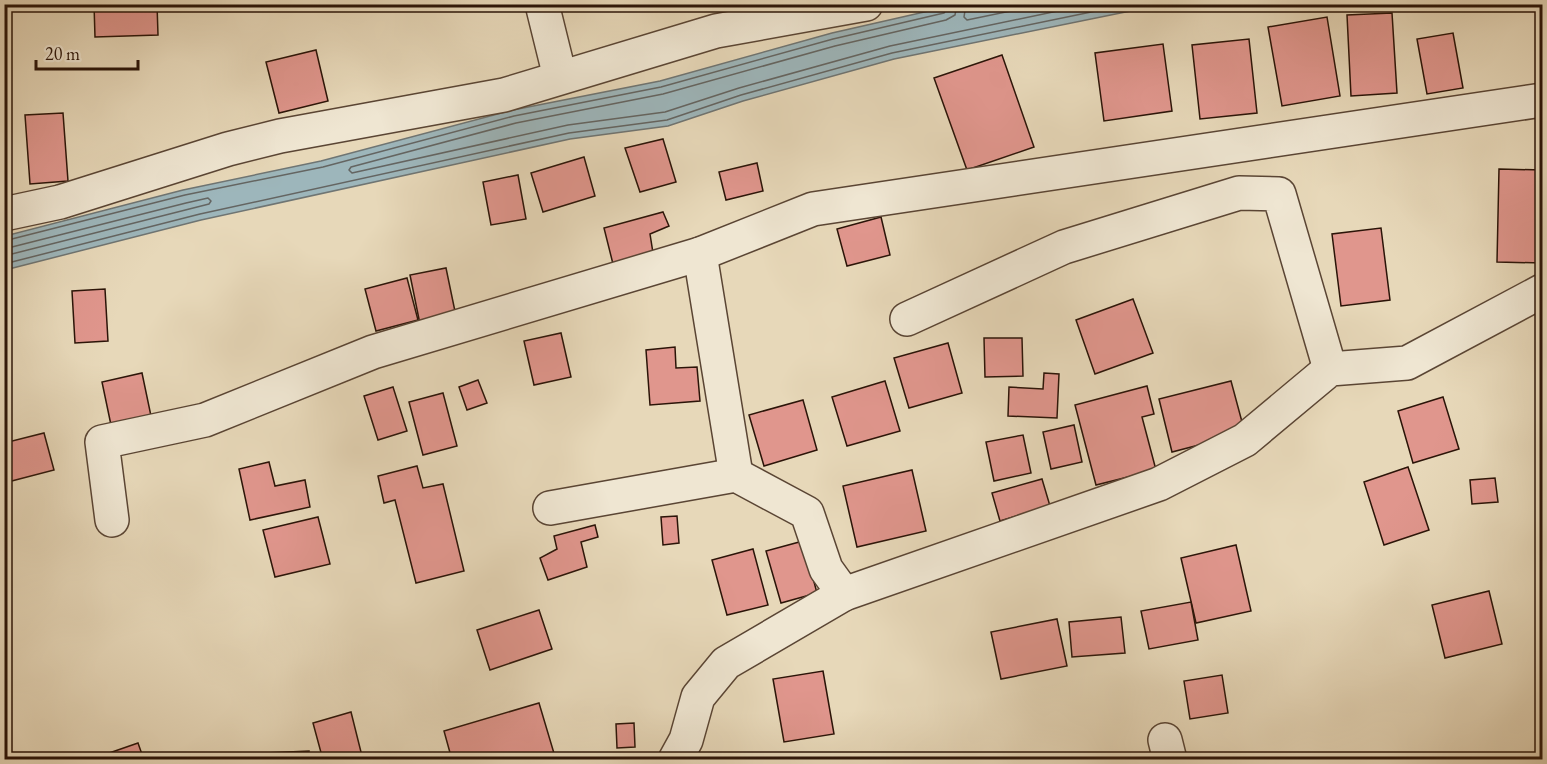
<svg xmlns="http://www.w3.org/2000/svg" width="1547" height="764" viewBox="0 0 1547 764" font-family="'EB Garamond',serif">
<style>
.water{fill:#9db6bb;stroke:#6f7573;stroke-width:1.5}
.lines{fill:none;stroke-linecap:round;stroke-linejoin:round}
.shore{stroke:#646562;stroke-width:1.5}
.building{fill:#e0968d;stroke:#2b1408;stroke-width:1.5}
.minor-casing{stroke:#5a4534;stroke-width:36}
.minor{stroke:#efe6d2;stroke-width:33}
</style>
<rect width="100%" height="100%" fill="#e7d8b9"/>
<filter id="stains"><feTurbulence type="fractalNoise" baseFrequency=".00333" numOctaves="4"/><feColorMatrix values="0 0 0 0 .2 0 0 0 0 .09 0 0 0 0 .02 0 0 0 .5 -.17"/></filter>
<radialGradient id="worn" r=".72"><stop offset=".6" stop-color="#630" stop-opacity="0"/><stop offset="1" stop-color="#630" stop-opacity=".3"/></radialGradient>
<!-- water -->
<path class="water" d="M 955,5 L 1160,5 L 894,59 L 743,101 L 668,126 L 570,139 L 201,220 L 5,270 L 5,236 L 183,190 L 321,161 L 513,110 L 660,81 L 832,33 Z"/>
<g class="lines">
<!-- shore -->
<g class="shore">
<path d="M 957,4 L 955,15 L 946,20 L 835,46 L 663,94 L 516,123 L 351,167 L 349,170 L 352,173 L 568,125 L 665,112 L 739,88 L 890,46 L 1091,4"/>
<path d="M 966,4 L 964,17 L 967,20 L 1045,4"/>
<path d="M 4,241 L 185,195 L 323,167 L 514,116 L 661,87 L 833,39 L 944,13 L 950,4"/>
<path d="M 4,249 L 186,203 L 208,198 L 211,201 L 209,204 L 4,256"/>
<path d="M 4,264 L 200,214 L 569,133 L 667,120 L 741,95 L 892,53 L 1130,4"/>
</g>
</g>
<!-- building -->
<g class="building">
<path d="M 94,4 L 157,4 L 158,35 L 95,37 Z"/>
<path d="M 1392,13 L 1397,93 L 1351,96 L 1347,15 Z"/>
<path d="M 1327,17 L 1340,96 L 1282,106 L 1268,27 Z"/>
<path d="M 1453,33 L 1463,88 L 1427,94 L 1417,39 Z"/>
<path d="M 1249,39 L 1257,113 L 1200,119 L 1192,45 Z"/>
<path d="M 1163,44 L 1172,111 L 1104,121 L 1095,53 Z"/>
<path d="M 316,50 L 328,101 L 279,113 L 266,62 Z"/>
<path d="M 1002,55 L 1034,147 L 967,170 L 934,78 Z"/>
<path d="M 63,113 L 68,181 L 30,184 L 25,115 Z"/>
<path d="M 663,139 L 676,182 L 640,192 L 625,148 Z"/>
<path d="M 584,157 L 595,196 L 543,212 L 531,173 Z"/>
<path d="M 757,163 L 763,191 L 726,200 L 719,172 Z"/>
<path d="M 1499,169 L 1542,170 L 1542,263 L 1497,262 Z"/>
<path d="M 518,175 L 526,219 L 491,225 L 483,182 Z"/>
<path d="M 663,212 L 669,226 L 650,234 L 653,253 L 613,264 L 604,228 Z"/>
<path d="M 881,217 L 890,255 L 847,266 L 837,229 Z"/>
<path d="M 1381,228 L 1390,300 L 1341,306 L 1332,234 Z"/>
<path d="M 446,268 L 457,321 L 421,329 L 410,275 Z"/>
<path d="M 407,278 L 418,320 L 376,331 L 365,289 Z"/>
<path d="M 105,289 L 108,341 L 75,343 L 72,291 Z"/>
<path d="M 1133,299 L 1153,353 L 1095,374 L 1076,320 Z"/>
<path d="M 561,333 L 571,377 L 534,385 L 524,341 Z"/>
<path d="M 984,338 L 1022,338 L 1023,376 L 985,377 Z"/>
<path d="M 948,343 L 962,393 L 909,408 L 894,358 Z"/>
<path d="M 675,347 L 676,368 L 697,367 L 700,401 L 650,405 L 646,350 Z"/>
<path d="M 142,373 L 151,416 L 111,425 L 102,382 Z"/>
<path d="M 1044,373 L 1059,374 L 1057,418 L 1008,416 L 1009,387 L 1043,389 Z"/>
<path d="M 478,380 L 487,403 L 467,410 L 459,387 Z"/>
<path d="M 885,381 L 900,431 L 847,446 L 832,397 Z"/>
<path d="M 1231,381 L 1245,433 L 1172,452 L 1159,399 Z"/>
<path d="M 1147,386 L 1154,414 L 1142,417 L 1156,470 L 1096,485 L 1075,405 Z"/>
<path d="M 393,387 L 407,431 L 378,440 L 364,396 Z"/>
<path d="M 443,393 L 457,446 L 423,455 L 409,402 Z"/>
<path d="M 1443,397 L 1459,449 L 1413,463 L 1398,411 Z"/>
<path d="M 803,400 L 817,450 L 764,466 L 749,415 Z"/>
<path d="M 1074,425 L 1082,462 L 1051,469 L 1043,432 Z"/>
<path d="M 44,433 L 54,470 L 4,483 L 4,443 Z"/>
<path d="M 1023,435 L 1031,473 L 994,481 L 986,442 Z"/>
<path d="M 269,462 L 275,486 L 305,480 L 310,507 L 250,520 L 239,469 Z"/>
<path d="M 417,466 L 423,488 L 443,484 L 464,571 L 416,583 L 395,500 L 384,503 L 378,476 Z"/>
<path d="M 1408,467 L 1429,530 L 1384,545 L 1364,482 Z"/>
<path d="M 912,470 L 926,531 L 857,547 L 843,486 Z"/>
<path d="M 1495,478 L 1498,502 L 1472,504 L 1470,480 Z"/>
<path d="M 1042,479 L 1050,506 L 1000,521 L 992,493 Z"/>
<path d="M 677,516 L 679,543 L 663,545 L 661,517 Z"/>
<path d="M 318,517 L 330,564 L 275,577 L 263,530 Z"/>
<path d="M 595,525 L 598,537 L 581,542 L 587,567 L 548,580 L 540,558 L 557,549 L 554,536 Z"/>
<path d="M 803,541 L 817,593 L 781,603 L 766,551 Z"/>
<path d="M 1236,545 L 1251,611 L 1196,623 L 1181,558 Z"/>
<path d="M 753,549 L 768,605 L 727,615 L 712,560 Z"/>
<path d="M 1489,591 L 1502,644 L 1445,658 L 1432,605 Z"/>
<path d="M 1191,602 L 1198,640 L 1149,649 L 1141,611 Z"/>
<path d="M 539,610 L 552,649 L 490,670 L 477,630 Z"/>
<path d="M 1121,617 L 1125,653 L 1072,657 L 1069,622 Z"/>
<path d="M 1057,619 L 1067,666 L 1001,679 L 991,632 Z"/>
<path d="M 823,671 L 834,734 L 784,742 L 773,679 Z"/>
<path d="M 1222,675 L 1228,713 L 1190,719 L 1184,681 Z"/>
<path d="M 539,703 L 556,760 L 452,760 L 444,731 Z"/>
<path d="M 351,712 L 363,760 L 323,760 L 313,723 Z"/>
<path d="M 634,723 L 635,747 L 617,748 L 616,724 Z"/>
<path d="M 138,743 L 144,760 L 89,760 Z"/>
<path d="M 309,751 L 309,760 L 243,760 L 242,754 Z"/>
</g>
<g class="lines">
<defs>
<g id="minor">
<path d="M 542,4 L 560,77"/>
<path d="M 4,214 L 60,202 L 228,149 L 280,136 L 504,95 L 716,31 L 866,4"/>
<path d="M 700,254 L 736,475"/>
<path d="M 907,319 L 1064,247 L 1239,193 L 1279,194 L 1330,369"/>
<path d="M 550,508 L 736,475 L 807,513 L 826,569 L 844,594"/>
<path d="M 112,520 L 102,442 L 205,420 L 373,352 L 700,254 L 813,209 L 1542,100"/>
<path d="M 1165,740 L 1170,760"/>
<path d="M 675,760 L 686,740 L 698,697 L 726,663 L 844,594 L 1159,484 L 1245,440 L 1330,369 L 1407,363 L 1542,291"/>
</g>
</defs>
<!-- minor casing -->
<use href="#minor" class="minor-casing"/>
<!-- minor -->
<use href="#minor" class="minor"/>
</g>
<!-- margin -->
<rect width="1547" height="764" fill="none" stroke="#e7d8b9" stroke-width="24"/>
<rect x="6" y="6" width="1535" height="752" fill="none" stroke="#2b1408" stroke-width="3"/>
<rect x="12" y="12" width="1523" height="740" fill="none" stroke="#2b1408" stroke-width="1.5"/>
<!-- scale -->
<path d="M36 60v9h102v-9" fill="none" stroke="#2b1408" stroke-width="3"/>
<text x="45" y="60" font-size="18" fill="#2b1408" stroke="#efe6d2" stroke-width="4.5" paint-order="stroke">20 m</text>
<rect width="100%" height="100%" filter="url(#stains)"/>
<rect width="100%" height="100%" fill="url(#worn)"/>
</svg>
